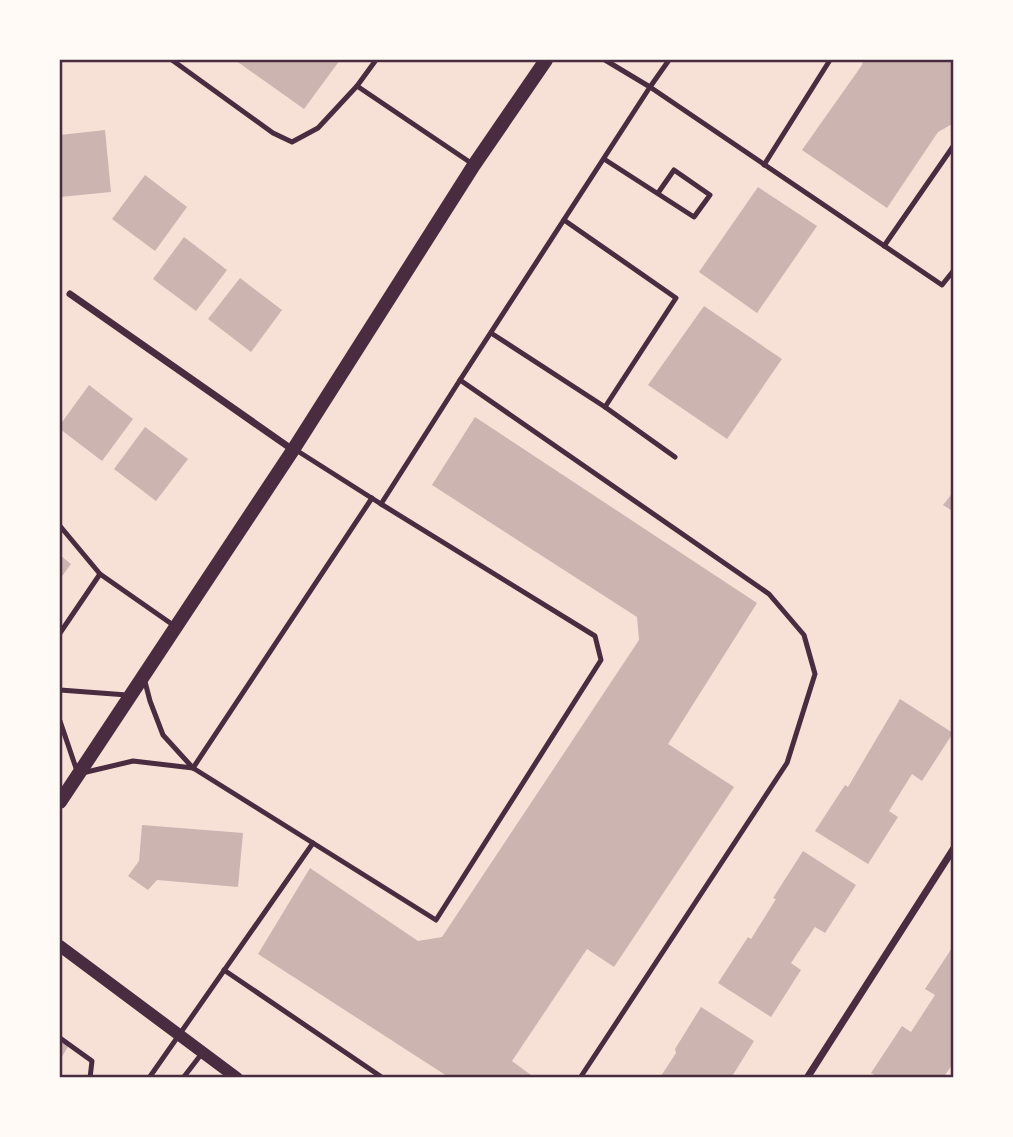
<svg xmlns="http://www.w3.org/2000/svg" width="1013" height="1137" viewBox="0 0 1013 1137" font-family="'IBM Plex Serif',serif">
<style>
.building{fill:#ccb4b1}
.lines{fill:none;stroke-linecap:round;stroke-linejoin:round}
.service{stroke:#4a2c40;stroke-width:5}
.minor{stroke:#4a2c40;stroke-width:7}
.tertiary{stroke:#4a2c40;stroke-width:12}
.secondary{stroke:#4a2c40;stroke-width:14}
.neatline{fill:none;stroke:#4a2c40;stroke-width:2.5}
</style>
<rect width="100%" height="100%" fill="#f7e1d7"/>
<!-- building -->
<g class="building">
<path d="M 235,60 L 340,60 L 304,109 Z"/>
<path d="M 863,60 L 954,60 L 954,123 L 938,132 L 887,208 L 802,150 L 862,65 Z"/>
<path d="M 105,130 L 111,192 L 60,197 L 60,135 Z"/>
<path d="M 145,175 L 187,207 L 155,251 L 112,219 Z"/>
<path d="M 758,187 L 817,226 L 757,313 L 699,272 Z"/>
<path d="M 184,237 L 227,270 L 196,311 L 153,279 Z"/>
<path d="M 240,278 L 282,310 L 251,352 L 208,319 Z"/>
<path d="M 704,306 L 782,359 L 727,439 L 648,385 Z"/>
<path d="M 89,385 L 133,419 L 102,461 L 60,429 L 60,425 Z"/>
<path d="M 475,417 L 757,603 L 668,744 L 734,787 L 614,967 L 587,949 L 512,1061 L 535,1078 L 450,1078 L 258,954 L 310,868 L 418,941 L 442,937 L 639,640 L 637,617 L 432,485 Z"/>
<path d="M 145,427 L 188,459 L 156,501 L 114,469 Z"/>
<path d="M 954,491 L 954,512 L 943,505 Z"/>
<path d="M 60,555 L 71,564 L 60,579 Z"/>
<path d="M 900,699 L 953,733 L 922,781 L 912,774 L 889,811 L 898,817 L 868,864 L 815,831 L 845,785 L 848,787 Z"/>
<path d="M 142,825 L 243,833 L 238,887 L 157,880 L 148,890 L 128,876 L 139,861 Z"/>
<path d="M 803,851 L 856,885 L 825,933 L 815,927 L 791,963 L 801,970 L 771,1017 L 718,983 L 748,937 L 751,939 L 776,899 L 773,898 Z"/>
<path d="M 954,945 L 954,1054 L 951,1059 L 954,1062 L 943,1078 L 879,1078 L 871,1073 L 902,1026 L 911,1032 L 935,995 L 925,989 Z"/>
<path d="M 701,1007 L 754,1041 L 731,1078 L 663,1078 L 661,1076 L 676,1053 L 675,1049 Z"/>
<path d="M 60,1038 L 69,1045 L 60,1060 Z"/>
</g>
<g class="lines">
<!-- service -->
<g class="service">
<path d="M 172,60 L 273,133 L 292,142 L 318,128 L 357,86 L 474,165"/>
<path d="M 669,60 L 650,87 L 942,285 L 954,270"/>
<path d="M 357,86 L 376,60"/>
<path d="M 604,159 L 694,217 L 710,195 L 674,170 L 658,193"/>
<path d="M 764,165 L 830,60"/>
<path d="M 564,220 L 676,298 L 605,407 L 675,457"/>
<path d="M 884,246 L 954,145"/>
<path d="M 491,333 L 605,407"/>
<path d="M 460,380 L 650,87 L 605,60"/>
<path d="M 296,450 L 381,504 L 460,380 L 769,594 L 804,635 L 815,674 L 787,763 L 580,1078"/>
<path d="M 60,526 L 100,574"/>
<path d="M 60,633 L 100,574 L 176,627"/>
<path d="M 144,678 L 150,701 L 163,735 L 193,768 L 436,920 L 601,660 L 595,636 L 381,504"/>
<path d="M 60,690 L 127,695"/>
<path d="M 60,721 L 78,774 L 133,761 L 193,768"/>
<path d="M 193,768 L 372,498"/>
<path d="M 224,970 L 383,1078"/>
<path d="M 60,1038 L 92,1061 L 90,1078"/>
<path d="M 149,1078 L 313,843"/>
<path d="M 183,1078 L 203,1052"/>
</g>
<!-- minor -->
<g class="minor">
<path d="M 70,294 L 293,450"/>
<path d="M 807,1078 L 954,848"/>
</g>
<!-- tertiary -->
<path class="tertiary" d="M 60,946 L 237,1078"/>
<!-- secondary -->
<path class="secondary" d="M 60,802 L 293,450 L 474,165 L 546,60"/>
</g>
<!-- border -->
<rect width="1013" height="1137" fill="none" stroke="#fffaf5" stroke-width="122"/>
<rect x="61" y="61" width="891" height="1015" class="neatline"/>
</svg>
